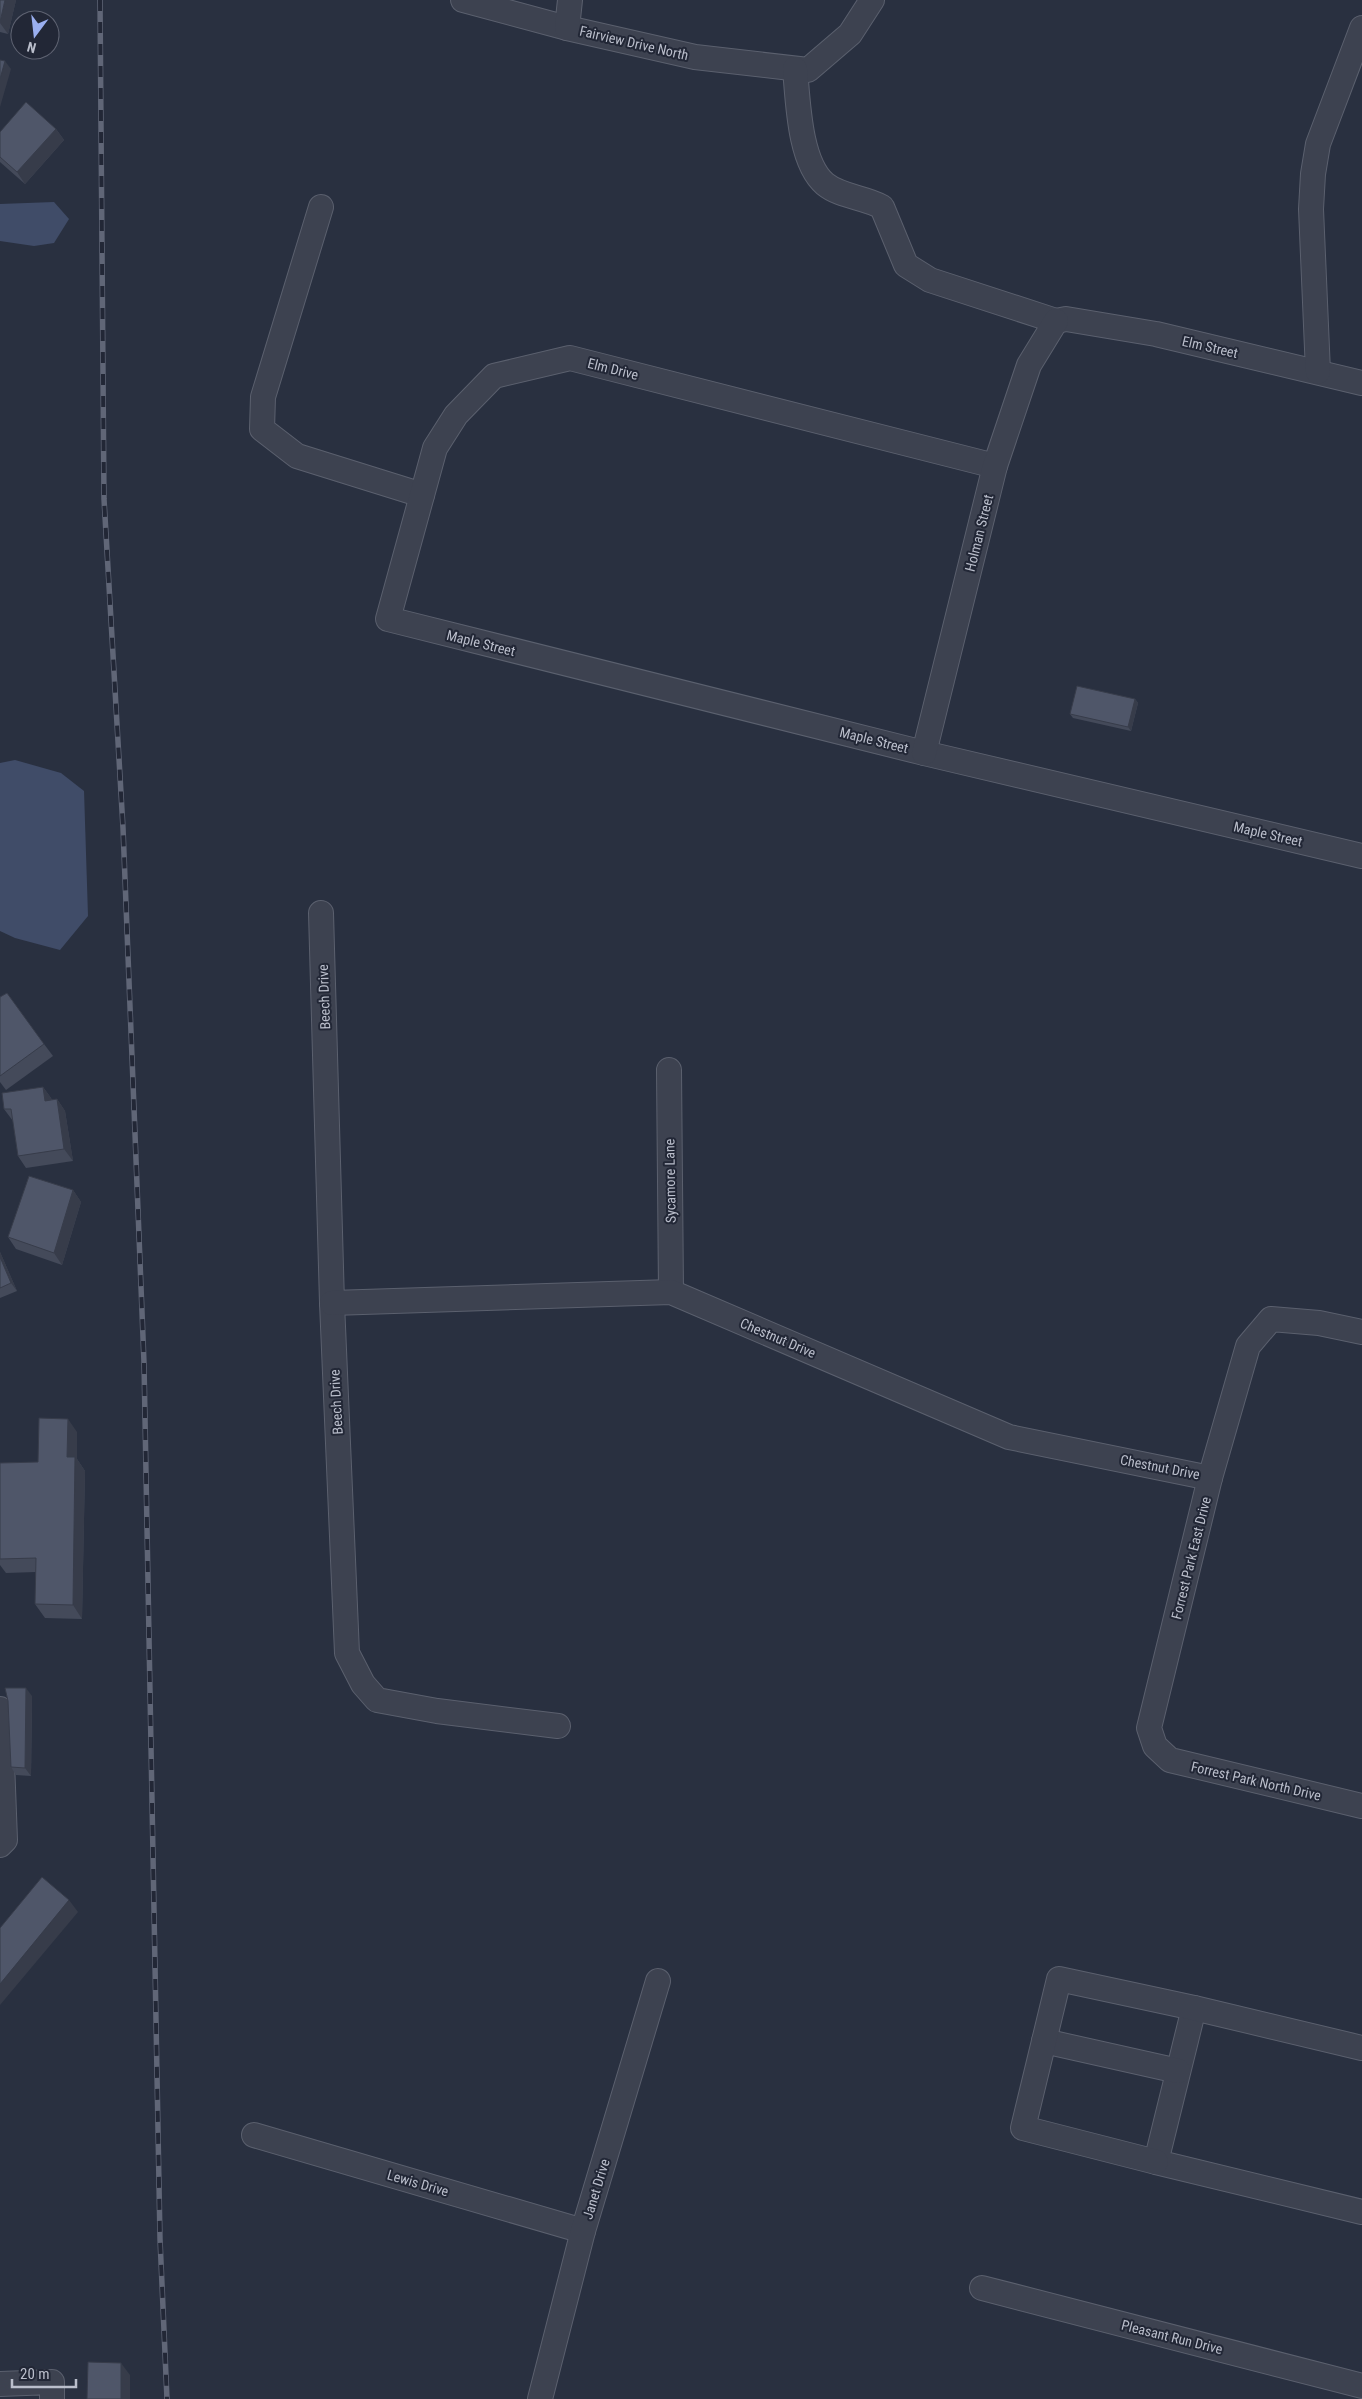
<svg xmlns="http://www.w3.org/2000/svg" width="1362" height="2399" viewBox="0 0 1362 2399" font-family="'Roboto Condensed',sans-serif">
<style>
.water{fill:#404c68}
.lines{fill:none;stroke-linecap:round;stroke-linejoin:round}
.minor-casing{stroke:#5b606e;stroke-width:26}
.minor{stroke:#3d4250;stroke-width:24}
.rail-casing{stroke:#606677;stroke-width:5.5}
.rail{stroke:#222736;stroke-width:4;stroke-dasharray:11;stroke-linecap:butt}
.wall{fill:#444a5a}
.shaded-wall{fill:#373c4a}
.building{fill:#4f5669;stroke:#373c4a}
.labels{text-anchor:middle;dominant-baseline:central;stroke-width:4;stroke-linejoin:round;paint-order:stroke}
.street-label{font-size:14px;fill:#babecb;stroke:#222736}
</style>
<rect width="100%" height="100%" fill="#293040"/>
<!-- water -->
<g class="water">
<path d="M 54,202 L 69,219 L 54,243 L 34,246 L 0,241 L 0,204 Z"/>
<path d="M 15,760 L 61,773 L 84,791 L 88,916 L 60,950 L 15,938 L 0,931 L 0,763 Z"/>
</g>
<g class="lines">
<defs>
<g id="minor">
<path d="M 463,0 L 567,28 L 695,57 L 808,70 L 850,34 L 872,0"/>
<path d="M 567,28 L 570,0"/>
<path d="M 795,69 C 798,100 799,162 825,184 C 841,197 864,197 882,207 L 906,265 L 930,280 L 1056,321"/>
<path d="M 321,207 L 263,397 L 262,429 L 297,456 L 422,495"/>
<path d="M 1056,321 L 1066,319 L 1156,334 L 1362,383"/>
<path d="M 1318,372 L 1311,209 L 1313,174 L 1318,144 L 1362,28"/>
<path d="M 995,466 L 570,358 L 494,376 L 456,415 L 435,448 L 388,619 L 924,753 L 1362,856"/>
<path d="M 924,753 L 995,466 L 1029,365 L 1056,321"/>
<path d="M 321,913 L 332,1303 L 347,1653 L 363,1684 L 377,1700 L 437,1711 L 558,1726"/>
<path d="M 669,1070 L 671,1292"/>
<path d="M 332,1303 L 671,1292 L 1009,1437 L 1210,1478"/>
<path d="M 1362,1332 L 1319,1323 L 1271,1319 L 1248,1346 L 1210,1478 L 1149,1728 L 1155,1746 L 1170,1760 L 1362,1806"/>
<path d="M 0,1709 L 5,1840 L 0,1845"/>
<path d="M 1194,2008 L 1156,2162 L 1362,2212"/>
<path d="M 1044,2041 L 1178,2071"/>
<path d="M 254,2135 L 583,2231"/>
<path d="M 1156,2162 L 1023,2128 L 1059,1979 L 1194,2008 L 1362,2048"/>
<path d="M 982,2288 L 1362,2386"/>
<path d="M 0,2384 L 52,2382 L 52,2399"/>
<path d="M 540,2399 L 583,2231 L 658,1981"/>
</g>
</defs>
<!-- minor casing -->
<use href="#minor" class="minor-casing"/>
<!-- minor -->
<use href="#minor" class="minor"/>
<defs>
<path id="rail" d="M 100,0 L 104,499 L 123,828 L 144,1363 L 160,2239 L 167,2399"/>
</defs>
<!-- rail casing -->
<use href="#rail" class="rail-casing"/>
<!-- rail -->
<use href="#rail" class="rail"/>
</g>
<!-- wall -->
<g class="wall">
<path d="M 0,0 L 16,0 L 8,34 L 0,32 Z"/>
<path d="M 56,129 L 64,140 L 25,184 L 0,162 L 0,132 Z"/>
<path d="M 1135,699 L 1138,703 L 1131,731 L 1073,718 L 1070,714 Z"/>
<path d="M 0,997 L 44,1044 L 53,1056 L 6,1090 L 0,1082 Z"/>
<path d="M 43,1087 L 51,1098 L 52,1100 L 57,1099 L 65,1111 L 73,1161 L 26,1168 L 18,1156 L 13,1121 L 4,1109 Z"/>
<path d="M 73,1190 L 81,1202 L 62,1265 L 16,1249 L 8,1237 Z"/>
<path d="M 0,1252 L 17,1291 L 0,1298 Z"/>
<path d="M 77,1432 L 77,1459 L 85,1471 L 82,1619 L 45,1618 L 35,1604 L 36,1572 L 6,1573 L 0,1565 L 0,1463 L 38,1462 Z"/>
<path d="M 32,1696 L 31,1776 L 16,1775 L 11,1767 L 8,1701 Z"/>
</g>
<!-- shaded-wall -->
<g class="shaded-wall">
<path d="M 5,0 L 16,0 L 8,34 L 0,23 Z"/>
<path d="M 5,61 L 11,69 L 0,107 L 0,79 Z"/>
<path d="M 56,129 L 64,140 L 25,184 L 17,172 Z"/>
<path d="M 1135,699 L 1138,703 L 1131,731 L 1128,727 Z"/>
<path d="M 43,1087 L 51,1098 L 53,1113 L 45,1101 Z"/>
<path d="M 57,1099 L 65,1111 L 73,1161 L 64,1149 Z"/>
<path d="M 73,1190 L 81,1202 L 62,1265 L 54,1253 Z"/>
<path d="M 0,1252 L 17,1291 L 11,1283 L 0,1257 Z"/>
<path d="M 68,1419 L 77,1432 L 77,1459 L 85,1471 L 82,1619 L 73,1605 L 67,1457 Z"/>
<path d="M 26,1688 L 32,1696 L 31,1776 L 25,1768 Z"/>
<path d="M 69,1900 L 78,1912 L 0,2005 L 0,1984 Z"/>
<path d="M 121,2363 L 130,2375 L 130,2399 L 121,2399 Z"/>
</g>
<!-- building -->
<g class="building">
<path d="M 0,0 L 5,0 L 0,22 Z"/>
<path d="M 0,60 L 5,61 L 0,79 Z"/>
<path d="M 26,102 L 56,129 L 17,172 L 0,157 L 0,132 Z"/>
<path d="M 1077,686 L 1135,699 L 1128,727 L 1070,714 Z"/>
<path d="M 7,993 L 44,1044 L 0,1076 L 0,997 Z"/>
<path d="M 43,1087 L 45,1101 L 57,1099 L 64,1149 L 18,1156 L 11,1109 L 4,1109 L 2,1093 Z"/>
<path d="M 29,1176 L 73,1190 L 54,1253 L 8,1237 Z"/>
<path d="M 0,1257 L 11,1283 L 0,1288 Z"/>
<path d="M 39,1418 L 68,1419 L 67,1457 L 75,1457 L 73,1605 L 35,1604 L 36,1558 L 0,1559 L 0,1463 L 38,1462 Z"/>
<path d="M 5,1688 L 26,1688 L 25,1768 L 11,1767 L 8,1701 Z"/>
<path d="M 42,1877 L 69,1900 L 0,1984 L 0,1928 Z"/>
<path d="M 88,2362 L 121,2363 L 121,2399 L 87,2399 Z"/>
</g>
<g class="labels">
<!-- street labels -->
<g class="street-label">
<text transform="translate(634 43) rotate(13)">Fairview Drive North</text>
<text transform="translate(1210 347) rotate(13)">Elm Street</text>
<text transform="translate(613 369) rotate(14)">Elm Drive</text>
<text transform="translate(979 533) rotate(-76)">Holman Street</text>
<text transform="translate(481 643) rotate(14)">Maple Street</text>
<text transform="translate(874 740) rotate(14)">Maple Street</text>
<text transform="translate(1268 834) rotate(13)">Maple Street</text>
<text transform="translate(324 997) rotate(-92)">Beech Drive</text>
<text transform="translate(670 1181) rotate(-91)">Sycamore Lane</text>
<text transform="translate(778 1338) rotate(23)">Chestnut Drive</text>
<text transform="translate(336 1402) rotate(-93)">Beech Drive</text>
<text transform="translate(1160 1467) rotate(11)">Chestnut Drive</text>
<text transform="translate(1191 1558) rotate(-76)">Forrest Park East Drive</text>
<text transform="translate(1256 1781) rotate(13)">Forrest Park North Drive</text>
<text transform="translate(418 2183) rotate(16)">Lewis Drive</text>
<text transform="translate(596 2189) rotate(-73)">Janet Drive</text>
<text transform="translate(1172 2337) rotate(14)">Pleasant Run Drive</text>
</g>
</g>
<!-- north arrow -->
<g transform="translate(35 35) rotate(195)"><circle r="24" fill="#222736" stroke="#5f6372"/>
<path d="M0-4L9 19L0 12L-9 19Z" fill="#9aaff0"/>
<text y="-8" font-size="14" font-weight="bold" text-anchor="middle" fill="#babecb">N</text>
</g>
<!-- scale -->
<path d="M12 2379v8h64v-8" fill="none" stroke="#babecb" stroke-width="2.5"/>
<text x="20" y="2379" font-size="15" fill="#babecb" stroke="#222736" stroke-width="4" paint-order="stroke">20 m</text>
</svg>
